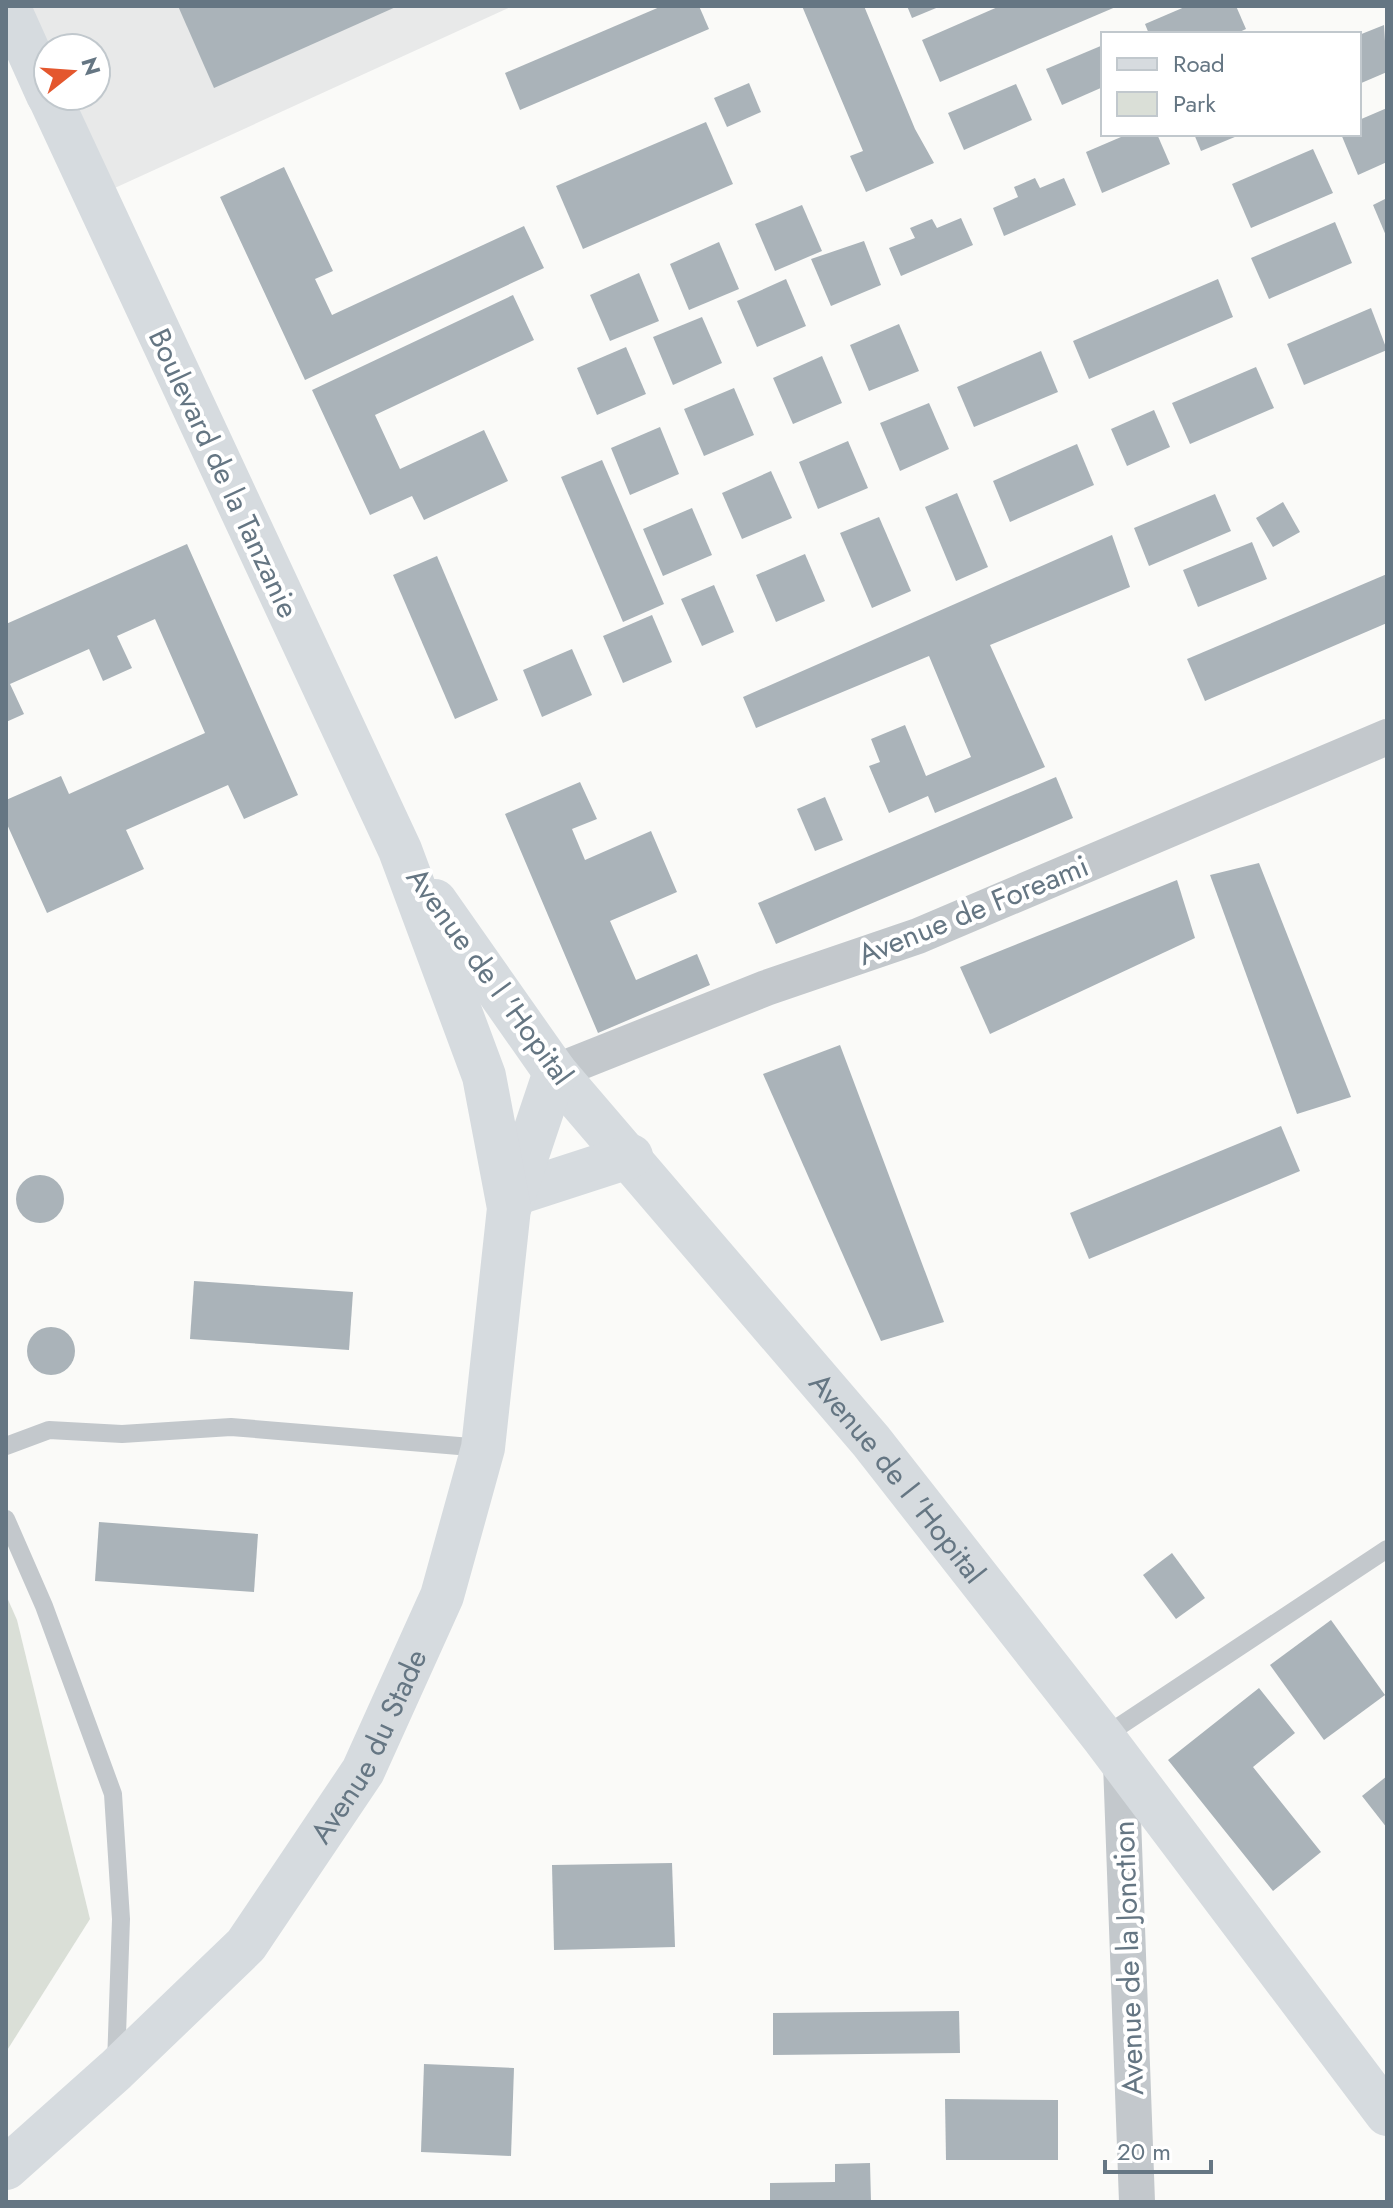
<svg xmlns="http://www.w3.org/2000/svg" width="1393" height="2208" viewBox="0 0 1393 2208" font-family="Jost,sans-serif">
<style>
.built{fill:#e8e9e9}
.green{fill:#dadfd7}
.building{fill:#aab3b9}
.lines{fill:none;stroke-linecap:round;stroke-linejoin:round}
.lane{stroke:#c3c8cc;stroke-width:18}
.street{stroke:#c3c8cc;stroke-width:36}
.secondary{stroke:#d6dbdf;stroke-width:44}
.labels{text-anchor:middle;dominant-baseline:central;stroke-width:8;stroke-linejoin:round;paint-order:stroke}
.street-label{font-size:30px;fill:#657683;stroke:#fff}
</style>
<rect width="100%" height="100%" fill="#fafaf8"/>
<!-- built -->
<path class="built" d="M 8,6 L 513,6 L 95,197 L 49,96 L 96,96 L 96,48 L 48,48 Z"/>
<!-- green -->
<path class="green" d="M 6,1595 L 17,1620 L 90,1919 L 6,2052 Z"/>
<!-- building -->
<g class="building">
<path d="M 178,6 L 398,6 L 214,88 Z"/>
<path d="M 662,6 L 699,6 L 709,29 L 520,110 L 505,73 Z"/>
<path d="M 802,6 L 864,6 L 915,129 L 934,163 L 866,192 L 850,156 L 863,151 Z"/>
<path d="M 907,6 L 941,6 L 912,18 Z"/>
<path d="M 1000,6 L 1118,6 L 940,82 L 922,40 Z"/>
<path d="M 1187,6 L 1236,6 L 1246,29 L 1235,34 L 1149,34 L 1145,24 Z"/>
<path d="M 1384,25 L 1387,72 L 1359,84 L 1359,35 Z"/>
<path d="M 1103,45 L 1103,87 L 1062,105 L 1046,69 Z"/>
<path d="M 749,83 L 761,112 L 727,127 L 714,98 Z"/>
<path d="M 1016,84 L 1032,120 L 964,150 L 948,113 Z"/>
<path d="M 1387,108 L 1387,162 L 1358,175 L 1341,134 L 1359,134 L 1359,120 Z"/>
<path d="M 706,122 L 733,184 L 583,249 L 556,186 Z"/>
<path d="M 1128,134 L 1157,134 L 1170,164 L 1102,193 L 1086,152 Z"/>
<path d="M 1194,134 L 1242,134 L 1201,151 Z"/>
<path d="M 1313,149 L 1333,193 L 1251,228 L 1232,184 Z"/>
<path d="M 284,167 L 333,271 L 315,279 L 332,315 L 524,226 L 544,268 L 305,380 L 220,197 Z"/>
<path d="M 1035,178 L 1040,188 L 1064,178 L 1076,205 L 1004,236 L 993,208 L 1018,197 L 1014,187 Z"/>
<path d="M 1387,198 L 1387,238 L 1373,205 Z"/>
<path d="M 802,205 L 822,251 L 775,271 L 755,224 Z"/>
<path d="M 961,218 L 973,245 L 901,276 L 889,248 L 915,238 L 910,228 L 932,219 L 937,228 Z"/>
<path d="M 1335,222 L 1352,263 L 1269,299 L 1251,258 Z"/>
<path d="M 864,241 L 881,285 L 831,306 L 811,259 Z"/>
<path d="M 719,242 L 739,289 L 689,310 L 670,264 Z"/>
<path d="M 639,273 L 659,321 L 610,341 L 590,295 Z"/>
<path d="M 786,279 L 806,326 L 757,347 L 737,301 Z"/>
<path d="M 1218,279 L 1233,317 L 1089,379 L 1073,341 Z"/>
<path d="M 513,295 L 534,340 L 375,415 L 400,469 L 484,430 L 508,481 L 424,520 L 412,496 L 370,515 L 312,390 Z"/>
<path d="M 1371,308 L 1387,350 L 1304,385 L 1287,344 Z"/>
<path d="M 702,317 L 722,363 L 673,385 L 653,337 Z"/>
<path d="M 899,324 L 919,371 L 869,391 L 850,345 Z"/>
<path d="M 626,347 L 646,394 L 597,415 L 577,368 Z"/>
<path d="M 1041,351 L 1058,392 L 974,427 L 957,387 Z"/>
<path d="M 822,356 L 842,403 L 793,424 L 773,378 Z"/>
<path d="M 1256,367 L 1274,408 L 1190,444 L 1172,403 Z"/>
<path d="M 734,388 L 754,435 L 704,456 L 684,409 Z"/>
<path d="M 929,403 L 949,449 L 900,471 L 880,423 Z"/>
<path d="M 1154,410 L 1170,447 L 1127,466 L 1111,429 Z"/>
<path d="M 660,427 L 679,474 L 630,495 L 611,448 Z"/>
<path d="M 848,441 L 868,488 L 818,509 L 799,462 Z"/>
<path d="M 1077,444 L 1094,485 L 1010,522 L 993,481 Z"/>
<path d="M 602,460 L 664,604 L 623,622 L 561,477 Z"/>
<path d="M 771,471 L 792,518 L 742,539 L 722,493 Z"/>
<path d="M 957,493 L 988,567 L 956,581 L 925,507 Z"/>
<path d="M 1215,494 L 1231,531 L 1149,566 L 1134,528 Z"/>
<path d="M 1283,502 L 1300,532 L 1273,547 L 1256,518 Z"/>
<path d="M 692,508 L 712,555 L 663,576 L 643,529 Z"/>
<path d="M 879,517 L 911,591 L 872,608 L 840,533 Z"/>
<path d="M 1112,535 L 1130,587 L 990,645 L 1045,767 L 935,813 L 928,796 L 889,813 L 869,766 L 880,762 L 871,739 L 905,725 L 926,776 L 971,757 L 929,656 L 756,728 L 743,697 Z"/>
<path d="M 1252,542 L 1267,579 L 1198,607 L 1183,570 Z"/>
<path d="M 187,544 L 298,795 L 244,819 L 228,785 L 126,830 L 144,869 L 47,913 L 6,822 L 6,800 L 61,776 L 69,794 L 205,733 L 155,619 L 117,636 L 132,668 L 103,681 L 89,649 L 10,684 L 24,714 L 6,722 L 6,624 Z"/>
<path d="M 805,554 L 825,601 L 776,622 L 756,575 Z"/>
<path d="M 437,556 L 498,700 L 455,719 L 393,575 Z"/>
<path d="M 1387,574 L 1387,623 L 1205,701 L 1187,659 Z"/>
<path d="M 714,585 L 734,632 L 702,646 L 681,599 Z"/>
<path d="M 652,615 L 672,662 L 623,683 L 603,636 Z"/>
<path d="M 572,649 L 592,695 L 542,717 L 523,670 Z"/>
<path d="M 1056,777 L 1073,818 L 776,944 L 758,903 Z"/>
<path d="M 580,782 L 597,819 L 572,829 L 585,860 L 651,831 L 677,892 L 610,921 L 636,980 L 697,954 L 710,985 L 598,1033 L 505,814 Z"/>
<path d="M 825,797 L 843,840 L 815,851 L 797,809 Z"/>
<path d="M 1259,863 L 1351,1097 L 1297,1114 L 1210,875 Z"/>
<path d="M 1177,880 L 1195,938 L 990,1034 L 960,967 Z"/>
<path d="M 840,1045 L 944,1322 L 881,1341 L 763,1074 Z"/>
<path d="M 1281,1126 L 1300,1171 L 1089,1259 L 1070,1213 Z"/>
<circle cx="40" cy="1199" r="24"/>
<path d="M 194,1281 L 353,1292 L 349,1350 L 190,1339 Z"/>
<circle cx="51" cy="1351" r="24"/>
<path d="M 99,1522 L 258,1534 L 254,1592 L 95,1581 Z"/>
<path d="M 1172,1553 L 1205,1598 L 1176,1619 L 1143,1575 Z"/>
<path d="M 1331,1620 L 1385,1695 L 1324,1740 L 1270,1665 Z"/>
<path d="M 1259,1688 L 1295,1733 L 1253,1767 L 1321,1852 L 1273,1891 L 1168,1760 Z"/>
<path d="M 1387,1776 L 1387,1828 L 1362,1796 Z"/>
<path d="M 672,1863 L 675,1947 L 554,1950 L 552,1865 Z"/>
<path d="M 959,2011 L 960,2053 L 773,2055 L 773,2013 Z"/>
<path d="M 424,2064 L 514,2068 L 511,2156 L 421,2152 Z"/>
<path d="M 945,2099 L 1058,2100 L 1058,2160 L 946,2160 Z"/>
<path d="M 870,2163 L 871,2202 L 770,2202 L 770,2183 L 835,2182 L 835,2164 Z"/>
</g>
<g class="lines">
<!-- lane -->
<g class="lane">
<path d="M 6,1446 L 49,1430 L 122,1434 L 231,1427 L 483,1448"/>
<path d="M 6,1519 L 44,1606 L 113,1794 L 121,1919 L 116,2064"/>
<path d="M 1103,1737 L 1387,1549"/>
</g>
<!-- street -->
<g class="street">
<path d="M 555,1072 L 766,988 L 918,936 L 1387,737"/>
<path d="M 1121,1763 L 1137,2202"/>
</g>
<!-- secondary -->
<g class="secondary">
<path d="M 8,6 L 48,95"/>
<path id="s1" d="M 435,901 L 555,1072 L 871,1441 L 1103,1737 L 1387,2114"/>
<path d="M 517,1193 L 631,1156"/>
<path d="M 510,1206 L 555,1072"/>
<path id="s2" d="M 6,2168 L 116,2070 L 246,1945 L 363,1771 L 442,1596 L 483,1448 L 509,1208 L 484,1076 L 400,850 L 49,96"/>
</g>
</g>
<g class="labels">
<!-- street labels -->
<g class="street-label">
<text transform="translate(224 473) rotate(65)">Boulevard de la Tanzanie</text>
<text transform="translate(973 910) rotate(-22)">Avenue de Foreami</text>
<text transform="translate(490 976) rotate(54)">Avenue de l 'Hopital</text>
<text stroke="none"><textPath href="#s1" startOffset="740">Avenue de l 'Hopital</textPath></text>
<text stroke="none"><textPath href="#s2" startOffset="562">Avenue du Stade</textPath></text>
<text transform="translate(1128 1958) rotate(-92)">Avenue de la Jonction</text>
</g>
</g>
<!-- border -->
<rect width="1393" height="2208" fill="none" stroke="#657683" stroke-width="16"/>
<!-- legend -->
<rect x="1101" y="32" width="260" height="104" fill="#ffffff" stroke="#c1c8cd" stroke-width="2"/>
<rect x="1117" y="58" width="40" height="12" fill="#d6dbdf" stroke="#c1c8cd" stroke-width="2"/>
<text x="1173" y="72" font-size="24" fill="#657683">Road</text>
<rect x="1117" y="92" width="40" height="24" fill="#dadfd7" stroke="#c1c8cd" stroke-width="2"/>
<text x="1173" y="112" font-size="24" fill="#657683">Park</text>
<!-- north arrow -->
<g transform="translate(72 72) rotate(73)"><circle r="38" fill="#ffffff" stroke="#c1c8cd" stroke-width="2"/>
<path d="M0-6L14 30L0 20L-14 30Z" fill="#e4572e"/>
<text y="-12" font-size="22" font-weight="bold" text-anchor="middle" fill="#657683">N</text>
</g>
<!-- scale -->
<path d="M1105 2160v12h106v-12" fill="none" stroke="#657683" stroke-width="4"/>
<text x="1117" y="2160" font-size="24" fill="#657683" stroke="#ffffff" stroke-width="6" paint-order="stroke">20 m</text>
</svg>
